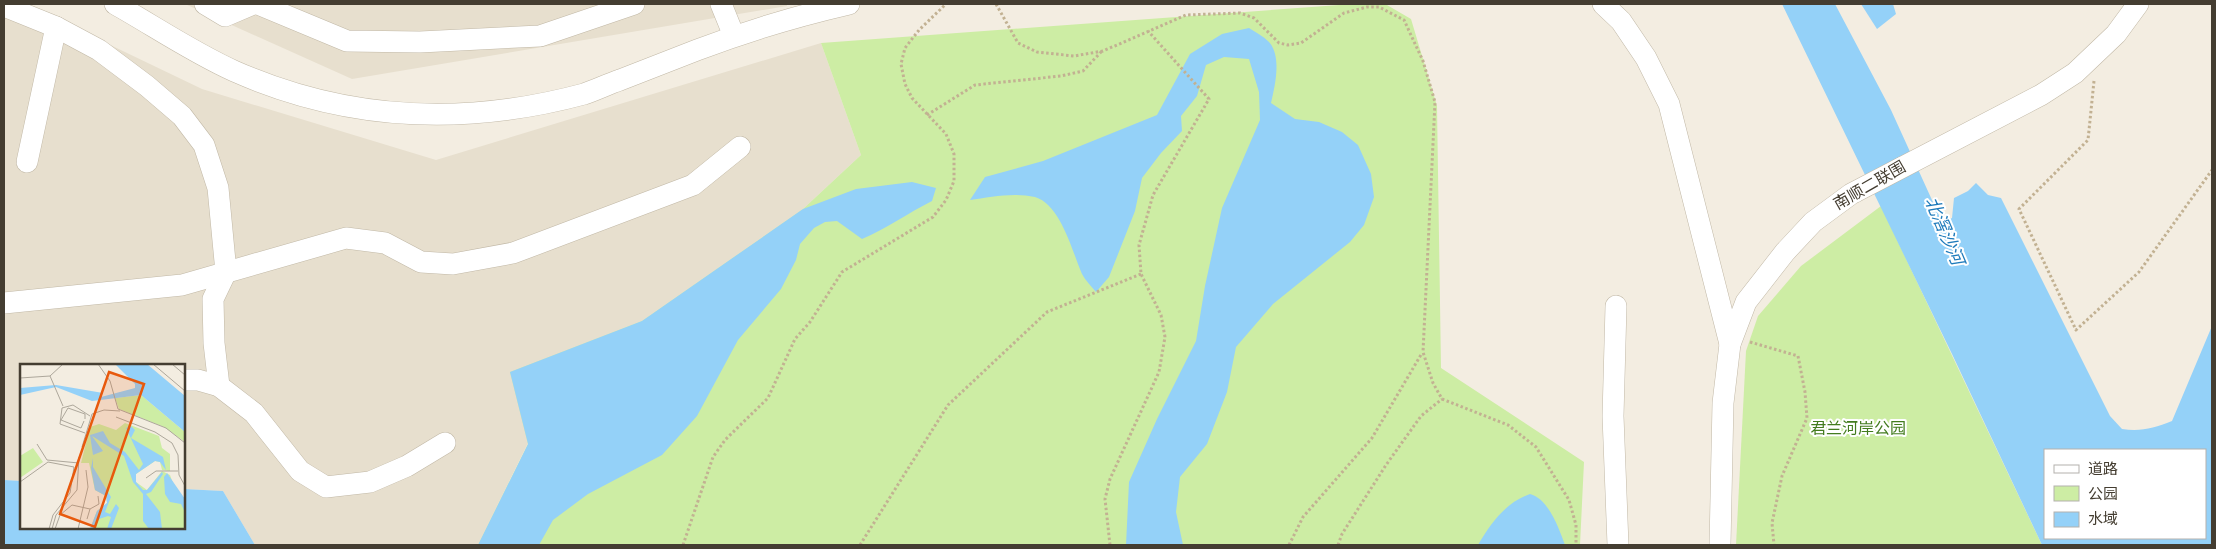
<svg xmlns="http://www.w3.org/2000/svg" width="2216" height="549" viewBox="0 0 2216 549" font-family="'Sofia Sans Condensed','Noto Sans SC',sans-serif">
<style>
.residential{fill:#e7dfce}
.green{fill:#cdeda4}
.water{fill:#94d1f8;fill-rule:evenodd}
.lines{fill:none;stroke-linecap:round;stroke-linejoin:round}
.minor-casing{stroke:#c1b8a6;stroke-width:22}
.path{stroke:#c2b192;stroke-width:3;stroke-dasharray:2.5 2.5;stroke-linecap:butt}
.minor{stroke:#fff;stroke-width:21}
.labels{text-anchor:middle;dominant-baseline:central;stroke-width:4;stroke-linejoin:round;paint-order:stroke}
.street-label{font-size:16px;fill:#443d31;stroke:#fff}
.park-label{font-size:16px;fill:#437c1f;stroke:#fff}
.water-label{font-size:18px;font-style:italic;fill:#1f7bbb;stroke:#fff}
.inset-road{fill:none;stroke:#ada79b;stroke-width:1}
.view{fill:#e8590c;fill-opacity:0.15;stroke:#e8590c;stroke-width:2.5}
.inset-edge{fill:none;stroke:#443d31;stroke-width:2.5}
</style>
<rect width="100%" height="100%" fill="#f3ede1"/>
<!-- residential -->
<g class="residential">
<path d="M 4,4 L 25,4 L 202,89 L 436,160 L 821,43 L 861,155 L 803,209 L 642,321 L 511,372 L 528,443 L 478,545 L 255,545 L 223,491 L 184,489 L 184,365 L 21,365 L 21,481 L 4,480 Z"/>
<path d="M 185,4 L 787,4 L 787,6 L 352,79 Z"/>
</g>
<!-- green -->
<g class="green">
<path d="M 1353,4 L 1387,5 L 1411,19 L 1437,106 L 1441,368 L 1584,462 L 1580,545 L 478,545 L 528,444 L 510,372 L 642,321 L 803,209 L 861,155 L 821,43 Z"/>
<path d="M 1881,206 L 2042,545 L 1736,545 L 1746,351 L 1758,316 L 1801,266 Z"/>
</g>
<!-- water -->
<g class="water">
<path d="M 1782,4 L 1835,4 L 1891,110 L 1942,222 L 1952,218 L 1954,198 L 1968,191 L 1976,183 L 1988,195 L 2001,198 L 2110,416 L 2122,429 C 2141,432 2154,428 2172,421 L 2212,326 L 2212,545 L 2042,545 L 1952,354 ZM 2045,450 L 2205,450 L 2205,538 L 2045,538 Z"/>
<path d="M 1861,4 L 1893,4 L 1896,14 L 1877,29 Z"/>
<path d="M 1249,28 C 1255,32 1263,36 1269,42 C 1282,56 1275,86 1271,103 L 1295,119 L 1319,122 L 1342,132 L 1358,145 L 1371,174 L 1374,197 L 1364,225 L 1350,242 L 1273,304 L 1236,347 L 1227,392 L 1207,444 L 1180,477 L 1176,512 L 1183,545 L 1126,545 L 1129,482 L 1157,419 L 1196,341 L 1205,286 L 1222,208 L 1260,120 L 1259,92 L 1249,59 L 1224,57 L 1206,65 L 1197,96 L 1181,116 L 1182,131 L 1161,153 L 1142,178 L 1135,211 L 1109,277 L 1096,292 C 1091,286 1085,280 1082,274 C 1072,251 1061,205 1035,197 C 1014,192 990,197 970,200 L 985,177 L 1043,161 L 1157,115 L 1190,54 L 1222,34 Z"/>
<path d="M 912,182 L 936,188 L 932,201 C 908,213 886,229 862,239 L 837,221 L 825,222 L 814,228 L 800,244 L 796,260 L 781,289 L 738,340 L 697,416 L 662,455 L 588,494 L 553,520 L 539,545 L 478,545 L 528,444 L 510,372 L 642,321 L 803,209 L 856,189 Z"/>
<path d="M 4,480 L 21,481 L 21,528 L 184,528 L 184,489 L 223,491 L 255,545 L 4,545 Z"/>
<path d="M 1530,494 C 1549,499 1559,529 1565,545 L 1478,545 C 1491,523 1505,503 1530,494 Z"/>
</g>
<g class="lines">
<defs>
<g id="minor">
<path d="M 115,4 C 154,26 192,52 234,71 C 347,121 465,126 584,94 C 596,90 608,84 620,80 C 646,70 671,60 697,50 C 747,31 797,16 849,4"/>
<path d="M 205,4 L 225,16 L 253,4"/>
<path d="M 258,4 L 347,41 L 420,42 L 540,36 L 634,4"/>
<path d="M 721,4 L 734,36"/>
<path d="M 1603,4 L 1621,21 L 1646,58 L 1669,104 L 1730,344"/>
<path d="M 4,6 L 56,27 L 99,50 L 147,86 L 182,116 L 204,145 L 218,188 L 226,272 L 213,299 L 214,343 L 219,386"/>
<path d="M 27,162 L 56,27"/>
<path d="M 4,303 L 182,285 L 346,238 L 385,243 L 421,262 L 453,264 L 513,253 L 693,185 L 740,147"/>
<path d="M 1616,306 L 1613,416 L 1618,545"/>
<path d="M 184,380 L 198,380 L 219,386 L 254,413 L 300,471 L 326,487 L 370,482 L 407,466 L 445,443"/>
<path d="M 1720,545 L 1723,403 L 1730,344 L 1746,302 L 1785,252 L 1813,222 L 1851,194 L 2041,95 L 2075,73 L 2116,34 L 2138,4"/>
</g>
</defs>
<!-- minor casing -->
<use href="#minor" class="minor-casing"/>
<!-- path -->
<g class="path">
<path d="M 996,4 L 1018,43 L 1037,52 L 1074,56 L 1103,51 L 1186,15 L 1240,13 L 1254,18 L 1279,43 L 1288,45 L 1301,43 L 1344,13 L 1367,7 L 1379,7 L 1404,20 L 1423,61 L 1435,102 L 1423,352 L 1433,383 L 1442,399 L 1508,425 L 1536,447 L 1569,500 L 1576,525 L 1576,545"/>
<path d="M 2094,81 L 2088,140 L 2019,209 L 2076,330 L 2139,272 L 2212,170"/>
<path d="M 927,115 L 975,85 L 1061,76 L 1083,71 L 1102,51"/>
<path d="M 1750,342 L 1798,356 L 1805,392 L 1807,418 L 1782,476 L 1772,523 L 1774,545"/>
<path d="M 683,545 L 713,457 L 725,440 L 768,398 L 795,339 L 810,322 L 842,272 L 933,217 L 946,200 L 954,181 L 954,154 L 946,134 L 912,98 L 905,84 L 901,64 L 905,48 L 919,30 L 946,4"/>
<path d="M 860,545 L 948,405 L 1047,312 L 1141,274"/>
<path d="M 1110,545 L 1105,499 L 1110,479 L 1159,372 L 1165,337 L 1161,315 L 1141,274 L 1139,245 L 1153,195 L 1209,99 L 1148,31"/>
<path d="M 1289,545 L 1303,517 L 1372,438 L 1422,353"/>
<path d="M 1338,545 L 1342,534 L 1386,465 L 1421,416 L 1442,399"/>
</g>
<!-- minor -->
<use href="#minor" class="minor"/>
</g>
<g class="labels">
<!-- street labels -->
<g class="street-label">
<text transform="translate(1870 186) rotate(-30)">南顺二联围</text>
</g>
<!-- park labels -->
<g class="park-label">
<text x="1858" y="429">君兰河岸公园</text>
</g>
<!-- water labels -->
<g class="water-label">
<text transform="translate(1944 231) rotate(67)">北滘沙河</text>
</g>
</g>
<!-- overview -->
<g transform="translate(20 364)">
<rect width="165" height="165" fill="#f3ede1"/>
<path d="M 121,31 L 165,68 L 165,78 L 144,63 L 99,45 L 95,34 ZM 105,59 L 139,72 L 142,84 L 150,90 L 150,107 L 142,106 L 140,98 L 135,97 L 116,110 L 116,118 L 127,126 L 142,107 L 150,111 L 155,125 L 165,135 L 165,165 L 70,165 L 77,147 L 87,139 L 86,132 L 75,126 L 69,99 L 61,99 L 70,63 L 79,60 L 96,66 ZM 13,84 L 23,98 L 0,114 L 0,92 Z" fill="#cdeda4"/>
<path d="M 95,0 L 127,0 L 165,32 L 165,68 L 121,31 L 72,37 L 36,23 L 0,31 L 0,24 L 36,21 L 83,29 L 81,33 L 115,24 L 115,20 ZM 111,62 L 115,66 L 111,74 L 143,93 L 146,106 L 140,98 L 135,97 L 116,110 L 116,118 L 123,126 L 127,126 L 142,108 L 143,110 L 131,128 L 126,130 L 140,148 L 142,165 L 129,165 L 123,157 L 123,130 L 113,118 L 104,92 L 72,72 L 83,87 L 73,91 L 70,71 L 83,67 L 90,79 L 105,88 L 119,106 L 123,100 L 106,64 ZM 73,94 L 73,103 L 91,133 L 85,148 L 90,150 L 96,140 L 99,144 L 91,165 L 87,165 L 91,153 L 88,152 L 79,155 L 74,165 L 70,165 L 77,147 L 87,139 L 86,132 L 75,126 L 71,104 ZM 147,109 L 165,135 L 165,148 L 161,140 L 150,138 L 145,130 L 144,113 Z" fill="#94d1f8"/>
<path class="inset-road" d="M 78,0 L 90,17 L 98,45 L 146,64 L 165,79M 133,0 L 165,27M 152,0 L 165,11M 30,12 L 43,42M 0,14 L 30,12 L 43,0M 96,53 L 135,68 L 152,79 L 158,91 L 159,111 L 165,122M 64,57 L 61,64 L 41,56 L 48,44 L 65,50 L 65,55M 65,69 L 40,60 L 42,44 L 53,41 L 70,52M 17,80 L 27,96 L 59,99M 62,83 L 72,50 L 84,46 L 100,47M 126,114 L 136,107 L 158,107M 0,118 L 28,98 L 54,103 L 50,129 L 33,151 L 29,165M 67,155 L 70,145 L 79,140 L 78,132M 32,165 L 36,151 L 57,126 L 59,93M 35,165 L 40,151 L 52,141 L 70,145M 58,165 L 68,123 L 66,106"/>
<path class="view" d="M 89,8 L 124,20 L 75,163 L 40,150 Z"/>
<rect width="165" height="165" class="inset-edge"/>
</g>
<!-- border -->
<rect width="2216" height="549" fill="none" stroke="#443d31" stroke-width="10"/>
<!-- legend -->
<rect x="2044" y="449" width="162" height="90" fill="#ffffff" stroke="#b4b1ad"/>
<rect x="2054" y="465" width="25" height="8" fill="#ffffff" stroke="#b4b1ad"/>
<text x="2088" y="474" font-size="15" fill="#443d31">道路</text>
<rect x="2054" y="486" width="25" height="15" fill="#cdeda4" stroke="#b4b1ad"/>
<text x="2088" y="499" font-size="15" fill="#443d31">公园</text>
<rect x="2054" y="512" width="25" height="15" fill="#94d1f8" stroke="#b4b1ad"/>
<text x="2088" y="524" font-size="15" fill="#443d31">水域</text>
</svg>
